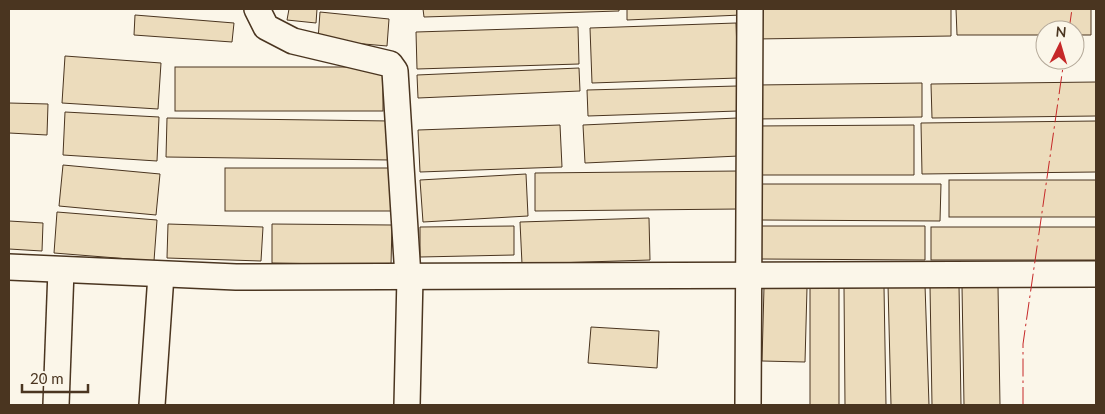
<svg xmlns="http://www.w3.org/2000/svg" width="1105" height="414" viewBox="0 0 1105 414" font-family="Lato,sans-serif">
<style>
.building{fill:#ecdcbc;stroke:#4a3520}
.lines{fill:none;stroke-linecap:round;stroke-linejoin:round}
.minor-casing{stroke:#4a3520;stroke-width:28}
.minor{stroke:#fbf6e9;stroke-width:25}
.power{stroke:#c62828;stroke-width:1;stroke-dasharray:18 4 2.5 4;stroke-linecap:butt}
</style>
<rect width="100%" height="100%" fill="#fbf6e9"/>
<!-- building -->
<g class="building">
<path d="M 289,9 L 317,9 L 316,23 L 287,20 Z"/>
<path d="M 423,9 L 619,9 L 619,11 L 424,17 Z"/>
<path d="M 627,9 L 741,9 L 741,15 L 627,20 Z"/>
<path d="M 755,9 L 951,9 L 951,36 L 756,39 Z"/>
<path d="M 956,9 L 1091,9 L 1091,35 L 1075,35 L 1075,30 L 1045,30 L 1045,35 L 957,35 Z"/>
<path d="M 320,12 L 389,19 L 387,46 L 318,40 Z"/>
<path d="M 135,15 L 234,23 L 232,42 L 134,35 Z"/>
<path d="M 736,23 L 738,78 L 592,83 L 590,28 Z"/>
<path d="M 578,27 L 579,64 L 417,69 L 416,32 Z"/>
<path d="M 65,56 L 161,63 L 158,109 L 62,103 Z"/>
<rect x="175" y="67" width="208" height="44"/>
<path d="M 579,68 L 580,91 L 418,98 L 417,75 Z"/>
<path d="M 1096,82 L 1096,116 L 932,118 L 931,84 Z"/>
<path d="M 922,83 L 922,117 L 756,119 L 756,85 Z"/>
<path d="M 737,86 L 738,111 L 588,116 L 587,90 Z"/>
<path d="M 9,103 L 48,104 L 47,135 L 9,133 Z"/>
<path d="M 65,112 L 159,117 L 157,161 L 63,155 Z"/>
<path d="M 167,118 L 390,121 L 390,160 L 166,157 Z"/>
<path d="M 737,118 L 739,156 L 585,163 L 583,125 Z"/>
<path d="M 1096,121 L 1096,172 L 922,174 L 921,123 Z"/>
<path d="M 560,125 L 562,167 L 420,172 L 418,130 Z"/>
<path d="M 914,125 L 914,175 L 757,175 L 756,126 Z"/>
<path d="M 63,165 L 160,174 L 156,215 L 59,206 Z"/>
<rect x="225" y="168" width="167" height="43"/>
<path d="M 738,171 L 739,209 L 535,211 L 535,173 Z"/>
<path d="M 526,174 L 528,216 L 423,222 L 420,180 Z"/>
<rect x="949" y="180" width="147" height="37"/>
<path d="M 759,184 L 941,184 L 940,221 L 759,220 Z"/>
<path d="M 57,212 L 157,220 L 154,261 L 54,253 Z"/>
<path d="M 649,218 L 650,260 L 522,264 L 520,222 Z"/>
<path d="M 9,221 L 43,223 L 42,251 L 9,249 Z"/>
<path d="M 168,224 L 263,227 L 261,261 L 167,258 Z"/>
<path d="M 272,224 L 392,225 L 391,265 L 272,263 Z"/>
<path d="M 514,226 L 514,255 L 420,257 L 420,227 Z"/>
<path d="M 759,226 L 925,226 L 925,260 L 759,259 Z"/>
<rect x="931" y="227" width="165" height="33"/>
<path d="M 888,285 L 925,285 L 929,405 L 891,405 Z"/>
<path d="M 959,285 L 961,405 L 932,405 L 930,286 Z"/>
<path d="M 962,286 L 998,286 L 1000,405 L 964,405 Z"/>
<path d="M 764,287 L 807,288 L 805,362 L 762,361 Z"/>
<rect x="810" y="287" width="29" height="118"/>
<path d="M 884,287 L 886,405 L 845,405 L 844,288 Z"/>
<path d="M 591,327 L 659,331 L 657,368 L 588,363 Z"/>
</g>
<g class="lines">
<defs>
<g id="minor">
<path d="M 257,9 L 266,27 L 293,41 L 390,64 L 395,71 L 408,277"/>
<path d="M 9,267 L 236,277 L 1096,274"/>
<path d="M 56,405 L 61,270"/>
<path d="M 152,405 L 161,275"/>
<path d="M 407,405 L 410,277"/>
<path d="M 748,405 L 750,9"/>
</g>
</defs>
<!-- minor casing -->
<use href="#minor" class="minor-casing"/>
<!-- minor -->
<use href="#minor" class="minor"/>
<!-- power -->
<g class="power">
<path d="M 1069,30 L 1072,9"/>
<path d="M 1023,405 L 1023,344 L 1064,60"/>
</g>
</g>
<!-- border -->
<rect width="1105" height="414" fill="none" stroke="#4a3520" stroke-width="20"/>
<!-- north arrow -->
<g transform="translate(1060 45) rotate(5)"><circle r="24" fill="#fbf6e9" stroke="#b4a999"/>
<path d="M0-4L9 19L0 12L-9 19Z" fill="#c62828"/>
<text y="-8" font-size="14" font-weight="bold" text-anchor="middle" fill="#4a3520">N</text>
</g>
<!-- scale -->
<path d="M22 384v8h66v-8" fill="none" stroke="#4a3520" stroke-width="2.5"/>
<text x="30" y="384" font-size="15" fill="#4a3520" stroke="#fbf6e9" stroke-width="4" paint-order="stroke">20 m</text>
</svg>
